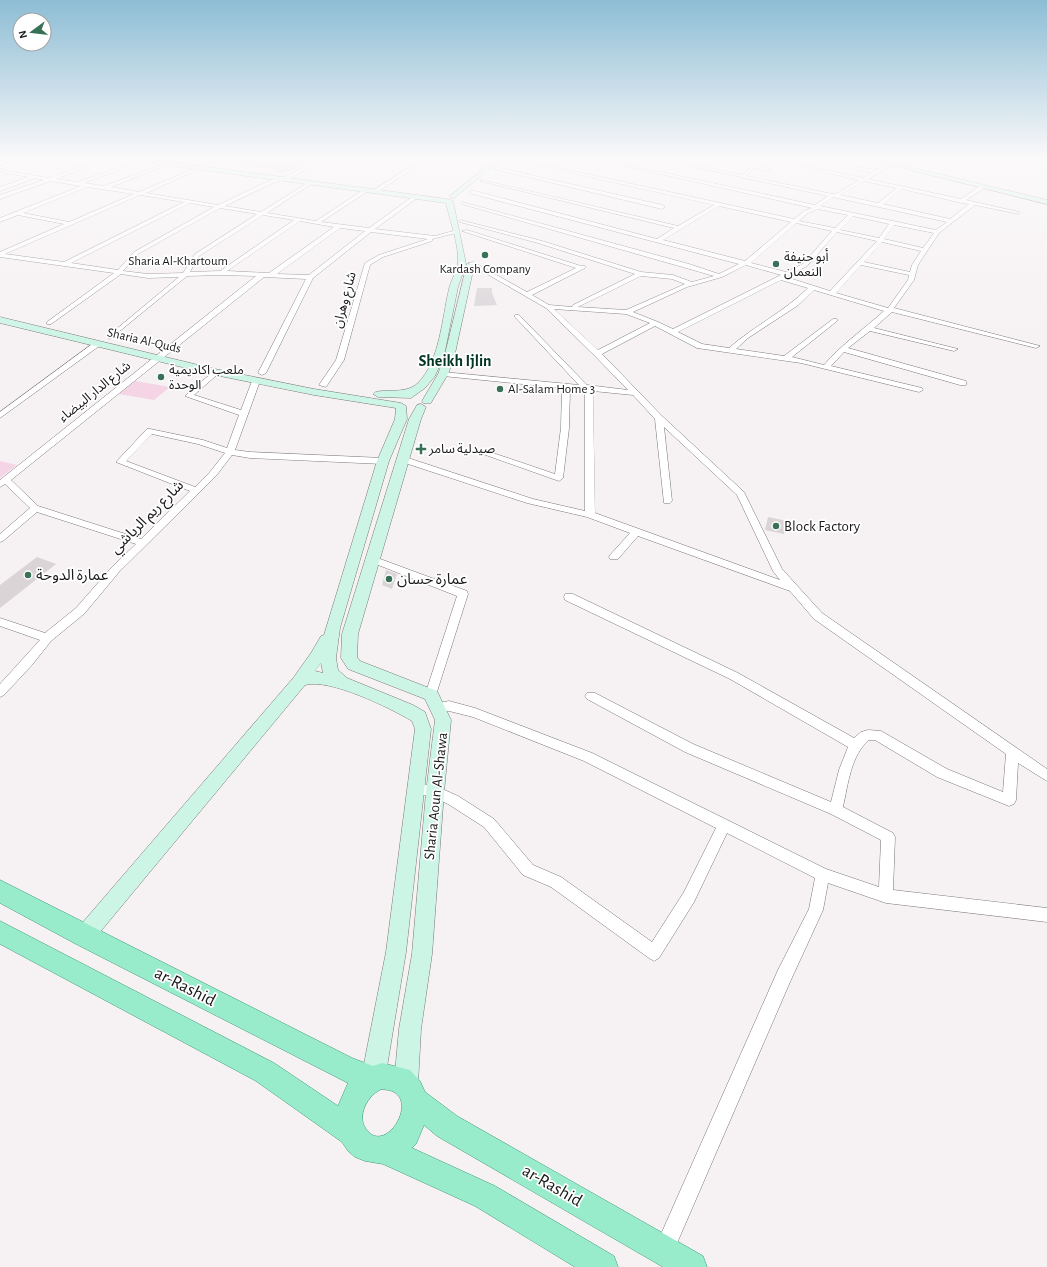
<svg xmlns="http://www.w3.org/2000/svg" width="1047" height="1267" viewBox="0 0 1047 1267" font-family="'Alegreya Sans','Noto Sans Arabic',sans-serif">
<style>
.green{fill:#f5d4e6}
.building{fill:#dad4d7}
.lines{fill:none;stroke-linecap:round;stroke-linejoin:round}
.minor-casing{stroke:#7b7679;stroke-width:1}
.secondary-casing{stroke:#7b7679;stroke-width:1}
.primary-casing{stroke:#409a78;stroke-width:1}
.minor{fill:#fff;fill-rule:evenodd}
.secondary{fill:#ccf5e6;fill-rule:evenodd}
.primary{fill:#98eccc;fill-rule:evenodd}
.poi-dot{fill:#387058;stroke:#fff;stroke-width:1.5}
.labels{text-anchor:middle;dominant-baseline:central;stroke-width:3.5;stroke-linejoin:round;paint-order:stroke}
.far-poi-label{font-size:13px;fill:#1a191a;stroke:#fff;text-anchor:start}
.far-street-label{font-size:13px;fill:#1a191a;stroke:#fff}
.street-label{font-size:15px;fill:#1a191a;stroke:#fff}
.poi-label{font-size:15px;fill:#1a191a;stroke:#fff;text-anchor:start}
.far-district-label{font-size:16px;font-weight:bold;fill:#033524;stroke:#fff}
.near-street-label{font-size:18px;fill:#1a191a;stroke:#fff}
</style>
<rect width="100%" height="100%" fill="#f6f1f3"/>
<!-- green -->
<g class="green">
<path d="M 135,381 L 170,387 L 154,400 L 119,394 Z"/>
<path d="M 0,461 L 17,465 L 0,478 Z"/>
</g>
<!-- building -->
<g class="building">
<path d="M 236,160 L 285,160 L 286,161 L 305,164 L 289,172 L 281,173 L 276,173 L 274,170 L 236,165 Z"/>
<path d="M 477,288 L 492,288 L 492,293 L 497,305 L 474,306 Z"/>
<path d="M 768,517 L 787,521 L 784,534 L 765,530 Z"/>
<path d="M 37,557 L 56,564 L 0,608 L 0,585 Z"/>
<path d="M 386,570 L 397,574 L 392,589 L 382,585 Z"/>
</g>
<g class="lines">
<defs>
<g id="minor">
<path d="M 20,160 L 25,160 L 0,169 L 0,166 Z"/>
<path d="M 99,160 L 104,160 L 56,179 L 78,182 L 139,160 L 144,160 L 84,183 L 104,186 L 169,162 L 169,164 L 111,187 L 139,192 L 215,160 L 220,160 L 146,193 L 218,205 L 271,180 L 287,176 L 318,160 L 323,160 L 291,178 L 275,182 L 225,206 L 261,212 L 309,182 L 311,184 L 267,213 L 316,221 L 366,188 L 368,191 L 321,222 L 369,228 L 415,195 L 417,198 L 375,229 L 435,236 L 457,230 L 460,232 L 432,239 L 432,241 L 383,257 L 370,265 L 344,360 L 326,387 L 319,385 L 336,360 L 365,263 L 379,255 L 428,239 L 371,232 L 313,278 L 266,373 L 262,375 L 258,373 L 306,279 L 264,277 L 11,480 L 38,506 L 141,539 L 190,491 L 116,462 L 147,429 L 150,429 L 203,440 L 227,448 L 239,415 L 185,396 L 215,370 L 218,370 L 218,374 L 194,395 L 241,410 L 252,381 L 256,379 L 260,381 L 235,450 L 250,452 L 383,458 L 387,461 L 383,464 L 250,458 L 232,455 L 216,476 L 119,572 L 84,614 L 51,641 L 32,665 L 4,695 L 0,697 L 0,684 L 40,640 L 0,626 L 0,618 L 45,633 L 76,608 L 111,568 L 136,544 L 37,512 L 3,541 L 0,542 L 0,534 L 30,508 L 5,484 L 0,487 L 0,480 L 256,276 L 221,275 L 187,276 L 110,339 L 108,338 L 108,336 L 179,277 L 148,278 L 121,274 L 51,324 L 47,324 L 47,322 L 114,273 L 0,257 L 0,252 L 64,224 L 18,215 L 0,222 L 0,218 L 81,186 L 50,181 L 0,199 L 0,195 L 44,180 L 35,178 L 0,191 L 0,187 L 28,177 L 0,172 L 0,170 L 49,178 ZM 87,187 L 134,194 L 69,222 L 23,213 ZM 140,195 L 184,202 L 64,262 L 5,254 ZM 190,203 L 214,207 L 134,252 L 118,270 L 71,263 ZM 220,208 L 257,214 L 195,254 L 183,273 L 148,274 L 123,271 L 138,254 ZM 263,215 L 294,220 L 220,271 L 190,272 L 199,256 ZM 300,221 L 334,227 L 269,273 L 227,271 ZM 340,228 L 365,231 L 309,275 L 277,274 ZM 152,434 L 198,444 L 225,453 L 210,472 L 195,487 L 126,461 Z"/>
<path d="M 286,160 L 299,160 L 311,162 L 309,163 Z"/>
<path d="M 421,160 L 426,160 L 379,191 L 374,190 Z"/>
<path d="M 515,160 L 522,160 L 794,219 L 804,211 L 812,208 L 598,160 L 605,160 L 815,205 L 828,196 L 662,160 L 669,160 L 742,175 L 759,160 L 763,160 L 757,166 L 771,169 L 771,171 L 754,168 L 746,176 L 832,194 L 838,193 L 859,180 L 773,160 L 780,160 L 863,178 L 872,173 L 855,169 L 855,167 L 876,170 L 890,163 L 892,165 L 868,179 L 961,199 L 980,186 L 984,186 L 984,188 L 966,200 L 1019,212 L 1019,214 L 975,205 L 939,233 L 918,265 L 914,280 L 894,308 L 1040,346 L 1036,348 L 892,312 L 874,328 L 958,349 L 954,351 L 870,331 L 848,348 L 966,381 L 966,385 L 960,385 L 844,352 L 831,366 L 922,388 L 923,390 L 919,392 L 801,363 L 697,348 L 655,326 L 602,354 L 662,416 L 744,492 L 782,569 L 822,613 L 1047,769 L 1047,781 L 1018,763 L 1016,800 L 1014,804 L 1009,806 L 937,777 L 875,740 L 869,740 C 851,755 848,784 843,807 L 893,833 L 895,837 L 893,890 L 1047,908 L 1047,922 L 886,903 L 828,883 L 823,910 L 790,982 L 671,1257 L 664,1260 L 657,1257 L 654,1250 L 778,970 L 809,909 L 815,878 L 727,833 L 694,902 L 659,958 L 654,961 L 649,958 L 551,887 L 523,875 L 484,827 L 448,804 L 433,797 L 410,792 L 408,788 L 410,784 L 415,782 L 440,788 L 458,796 L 494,819 L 533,865 L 561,877 L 652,942 L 684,892 L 716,828 L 584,761 L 473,717 L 449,711 L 434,710 L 432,707 L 434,704 L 449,701 L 475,708 L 592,753 L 826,869 L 879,887 L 881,840 L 831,814 L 685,752 L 587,699 L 585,696 L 587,693 L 595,693 L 693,744 L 831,802 L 839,770 L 848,747 L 730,679 L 565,600 L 564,597 L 565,594 L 573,594 L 738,673 L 854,738 L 861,732 L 868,730 L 881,731 L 947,769 L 1003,792 L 1006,754 L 814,619 L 790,591 L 638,536 L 618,559 L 610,559 L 609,557 L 610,555 L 630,533 L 587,517 L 527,503 L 399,461 L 399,457 L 405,457 L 533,499 L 585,511 L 585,390 L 570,389 L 569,428 L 563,478 L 559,481 L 480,453 L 481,451 L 487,451 L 555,474 L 561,428 L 562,388 L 443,376 L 439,374 L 443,372 L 579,385 L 515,317 L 515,315 L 519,315 L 587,385 L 628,390 L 594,355 L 546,308 L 468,263 L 473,262 L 527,292 L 576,268 L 462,231 L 467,230 L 581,266 L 585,266 L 585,268 L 532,295 L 549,305 L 572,307 L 573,305 L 635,274 L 538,243 L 460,222 L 460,220 L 542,241 L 641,272 L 673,275 L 692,282 L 714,276 L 462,204 L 462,202 L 689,264 L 719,274 L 739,264 L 469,193 L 471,190 L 657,239 L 674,228 L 480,181 L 482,180 L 678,226 L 714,205 ZM 864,181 L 897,188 L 878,203 L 840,195 ZM 902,189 L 962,203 L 969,204 L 950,219 L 883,204 ZM 833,197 L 947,222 L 936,230 L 820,206 ZM 719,206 L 791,222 L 745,261 L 663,240 ZM 818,209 L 848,215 L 835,228 L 799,221 L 808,213 ZM 853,216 L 889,224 L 879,238 L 840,230 ZM 796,223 L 832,231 L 803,264 L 786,272 L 751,263 ZM 894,225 L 934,233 L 923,248 L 884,239 ZM 837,232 L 877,241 L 830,291 L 786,277 L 807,266 ZM 882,242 L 921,251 L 912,265 L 910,272 L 864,262 ZM 746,265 L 781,275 L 673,329 L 658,322 L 633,312 L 687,287 L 722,277 ZM 861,265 L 909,275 L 908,280 L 888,308 L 836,293 ZM 641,276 L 672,279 L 685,284 L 626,310 L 578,307 ZM 781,280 L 808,288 C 784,312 754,326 729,348 L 702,344 L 678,332 ZM 814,290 L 884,311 C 864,329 842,344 824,365 L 792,357 L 837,321 L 837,319 L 833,319 L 784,356 L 736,349 L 748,338 L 797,306 ZM 554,309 L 626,314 L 650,323 L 598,350 ZM 593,391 L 633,395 L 655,419 L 664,503 L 670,503 L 672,501 L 664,427 L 737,495 L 773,571 L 780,580 L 595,513 Z"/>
<path d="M 903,160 L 908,160 L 898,164 L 898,162 Z"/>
<path d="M 496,167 L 662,205 L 665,207 L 662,209 L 494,169 Z"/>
<path d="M 95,342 L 102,344 L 0,418 L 0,412 Z"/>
<path d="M 372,556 L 467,591 L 468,594 L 435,698 L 427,698 L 425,695 L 457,596 L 368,561 L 367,559 L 368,557 Z"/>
</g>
<g id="secondary">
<path d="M 140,160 L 155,160 L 447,199 L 453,201 L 466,264 L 458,287 L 444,356 L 435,376 L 425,388 L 411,398 L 378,397 L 373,394 C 378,387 405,396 418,383 C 440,361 442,318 449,289 C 451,280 457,271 458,263 C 459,244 450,222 446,203 L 143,162 Z"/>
<path d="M 495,160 L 501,160 L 454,198 L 450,198 L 450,196 Z"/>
<path d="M 871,160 L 880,160 L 1047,200 L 1047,204 Z"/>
<path d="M 467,264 L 473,264 L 474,266 L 454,358 L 448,374 L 432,401 L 431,403 L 423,403 L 422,401 L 438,374 L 444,358 Z"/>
<path d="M 0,317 L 215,369 L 314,389 L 401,403 L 406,406 L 407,419 L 389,461 L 340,628 L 336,658 L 338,670 L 347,678 L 413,705 L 425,712 L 431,729 L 406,952 L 385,1079 L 381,1087 L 373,1091 L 365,1087 L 361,1079 L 386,952 L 415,729 L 412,721 C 390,708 330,678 305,685 L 91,943 L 84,946 L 77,943 L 74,936 L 77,929 L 294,677 L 311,653 L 321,636 L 324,635 L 377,461 L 395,419 L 396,408 L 314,395 L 215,375 L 0,323 ZM 321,663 L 323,673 L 315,671 Z"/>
<path d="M 421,404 L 426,407 L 421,419 L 358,634 L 357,657 L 360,661 L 437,691 L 451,720 L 444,792 L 432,954 L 421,1029 L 418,1084 L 414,1092 L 406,1096 L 398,1092 L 394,1084 L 399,1029 L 412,954 L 426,792 L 435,720 L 425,699 L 348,669 L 341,658 L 342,634 L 409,419 L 417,405 Z"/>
</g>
<path id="primary" d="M 0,880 L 352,1058 L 373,1066 L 382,1063 L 410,1070 L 420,1081 L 425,1092 L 457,1116 L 703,1256 L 707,1267 L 663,1267 L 437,1136 L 424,1125 L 416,1144 L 412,1148 L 495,1186 L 614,1256 L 618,1267 L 575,1267 L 475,1206 L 383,1164 L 365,1161 L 355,1157 L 348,1151 L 342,1142 L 256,1081 L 0,944 L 0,921 L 274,1063 L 338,1106 L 348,1083 L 76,944 L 0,903 ZM 382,1089 C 386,1090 391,1090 394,1092 C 417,1105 384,1155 366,1129 C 356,1116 368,1094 382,1089 Z"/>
</defs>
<!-- minor casing -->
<use href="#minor" class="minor-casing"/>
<!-- secondary casing -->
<use href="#secondary" class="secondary-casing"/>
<!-- primary casing -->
<use href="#primary" class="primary-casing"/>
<!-- minor -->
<use href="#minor" class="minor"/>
<!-- secondary -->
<use href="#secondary" class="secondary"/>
<!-- primary -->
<use href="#primary" class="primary"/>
</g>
<!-- sky -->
<linearGradient id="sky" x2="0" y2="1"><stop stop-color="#8dbdd5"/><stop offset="0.47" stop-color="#fbf9fa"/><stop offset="1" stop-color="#fbf9fa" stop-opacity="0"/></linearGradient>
<rect width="1047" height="337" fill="url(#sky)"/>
<!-- markers -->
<g class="poi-dot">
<circle cx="485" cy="255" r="4"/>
<circle cx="776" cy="264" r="4"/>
<circle cx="161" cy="377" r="4"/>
<circle cx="500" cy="389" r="4"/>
<path d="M419 443h4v4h4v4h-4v4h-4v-4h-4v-4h4z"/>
<circle cx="776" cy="526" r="4"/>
<circle cx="28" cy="575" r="4"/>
<circle cx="389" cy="579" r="4"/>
</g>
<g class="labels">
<!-- far-poi labels -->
<g class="far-poi-label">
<text x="784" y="257">أبو حنيفة<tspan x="784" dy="15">النعمان</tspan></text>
<text x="485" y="269" text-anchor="middle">Kardash Company</text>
<text x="169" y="370">ملعب اكاديمية<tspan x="169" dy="15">الوحدة</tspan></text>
<text x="508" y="389">Al-Salam Home 3</text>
<text x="429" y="449">صيدلية سامر</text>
</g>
<!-- far-street labels -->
<g class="far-street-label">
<text x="178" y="261">Sharia Al-Khartoum</text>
<text transform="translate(345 300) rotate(-75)">شارع وهران</text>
<text transform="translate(144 341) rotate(13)">Sharia Al-Quds</text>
<text transform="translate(95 392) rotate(-39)">شارع الدار البيضاء</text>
</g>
<!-- street labels -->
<g class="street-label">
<text transform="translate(147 517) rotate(-45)">شارع ريم الرياشي</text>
<text transform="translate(436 796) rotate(-84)">Sharia Aoun Al-Shawa</text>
</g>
<!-- poi labels -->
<g class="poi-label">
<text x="784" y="526">Block Factory</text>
<text x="36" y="575">عمارة الدوحة</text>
<text x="397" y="579">عمارة حسان</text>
</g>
<!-- far-district labels -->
<g class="far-district-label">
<text x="455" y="361">Sheikh Ijlin</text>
</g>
<!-- near-street labels -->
<g class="near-street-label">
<text transform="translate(185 987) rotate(27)">ar-Rashid</text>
<text transform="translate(552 1186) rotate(30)">ar-Rashid</text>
</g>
</g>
<!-- north arrow -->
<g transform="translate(32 32) rotate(255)"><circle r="19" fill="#ffffff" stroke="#a3a3a3"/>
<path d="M0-3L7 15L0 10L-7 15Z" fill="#387058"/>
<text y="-6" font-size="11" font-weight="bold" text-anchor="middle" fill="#1a191a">N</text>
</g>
</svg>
